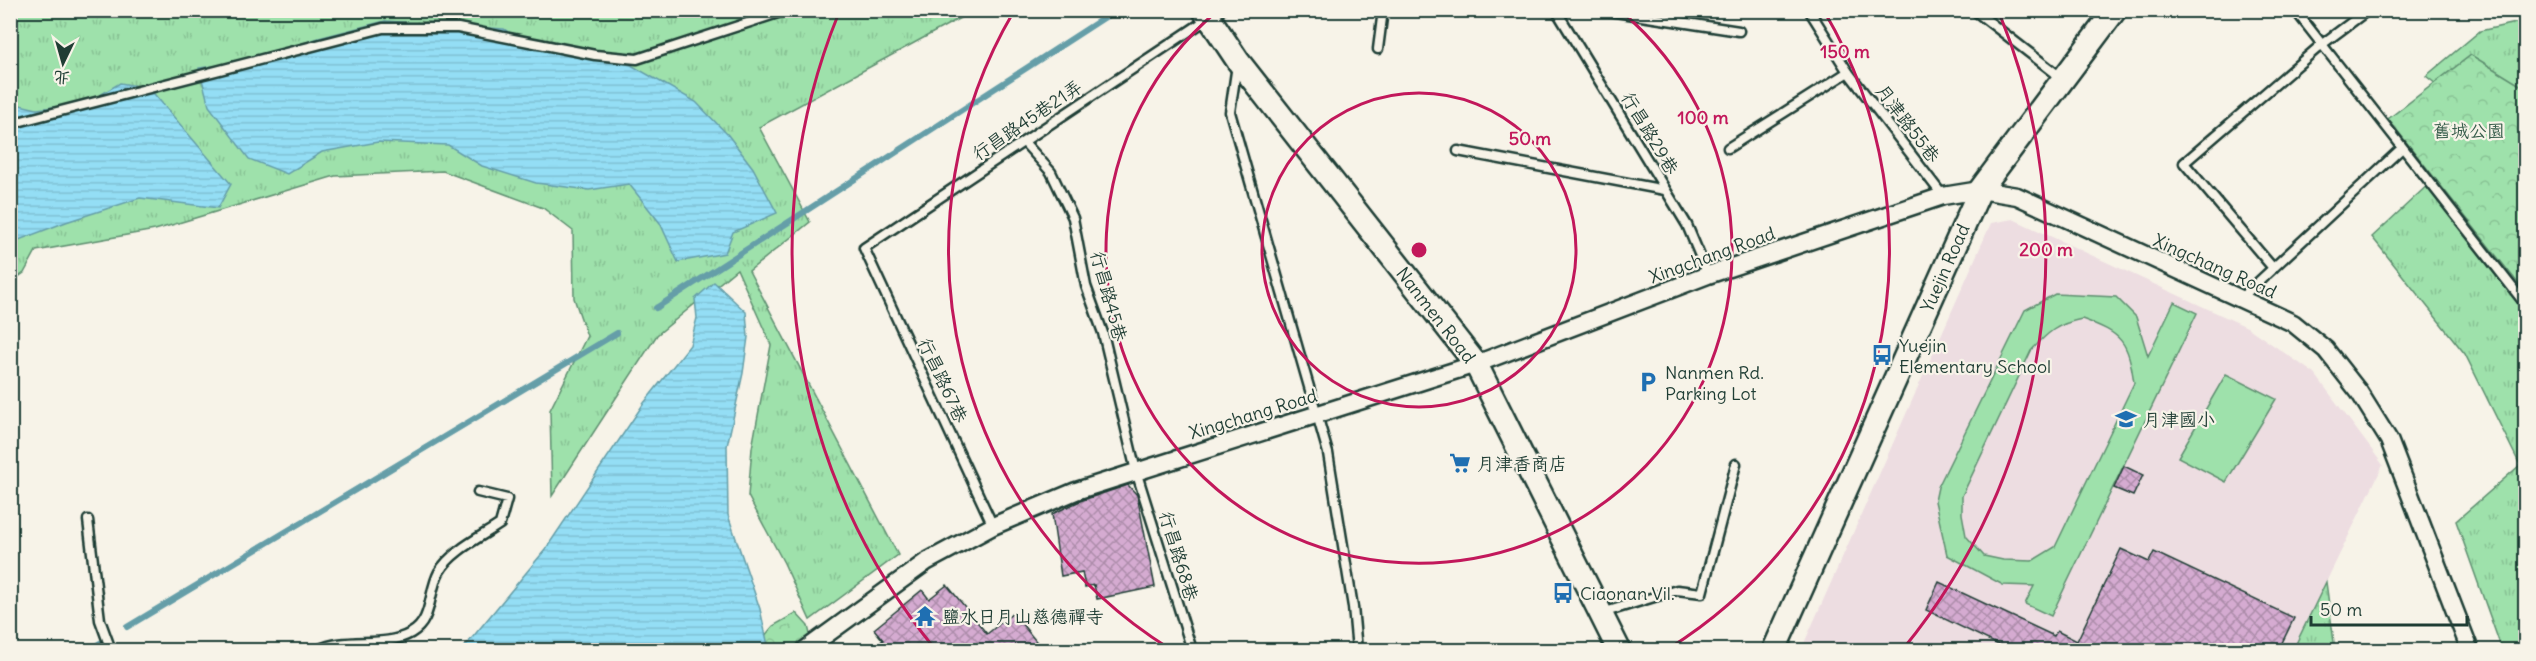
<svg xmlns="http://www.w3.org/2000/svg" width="2536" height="661" viewBox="0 0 2536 661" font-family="Delius,'LXGW WenKai TC',sans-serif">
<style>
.built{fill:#eddde1}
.grass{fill:url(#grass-tufts);stroke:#5e8f70;stroke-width:1.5}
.forest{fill:url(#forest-crowns);stroke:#5e8f70;stroke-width:1.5}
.pitch{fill:#9ee1ab;stroke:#5e8f70;stroke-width:1.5;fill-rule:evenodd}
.water{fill:url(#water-rules);stroke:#659ea8;stroke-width:1.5}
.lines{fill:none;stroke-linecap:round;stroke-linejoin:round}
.stream{stroke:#659ea8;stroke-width:6}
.building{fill:url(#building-cross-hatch);stroke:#1f3d34;stroke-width:1.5}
.lane-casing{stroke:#1f3d34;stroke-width:13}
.street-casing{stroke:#1f3d34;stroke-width:21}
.secondary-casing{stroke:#1f3d34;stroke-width:27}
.lane{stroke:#f7f3e8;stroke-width:8}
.street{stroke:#f7f3e8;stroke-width:16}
.secondary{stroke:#f7f3e8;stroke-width:22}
.ring{fill:none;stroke:#c2185b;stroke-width:3}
.labels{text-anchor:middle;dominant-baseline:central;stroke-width:4.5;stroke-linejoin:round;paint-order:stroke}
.street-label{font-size:18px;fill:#1f3d34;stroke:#f7f3e8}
.park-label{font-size:18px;fill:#385e4c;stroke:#f7f3e8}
.poi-label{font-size:18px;fill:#1f3d34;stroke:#f7f3e8;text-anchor:start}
.centre{fill:#c2185b;stroke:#f7f3e8;stroke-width:3}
.ring-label{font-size:18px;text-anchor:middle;font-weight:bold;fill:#c2185b;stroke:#f7f3e8;stroke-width:4.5;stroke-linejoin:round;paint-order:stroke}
</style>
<defs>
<pattern id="grass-tufts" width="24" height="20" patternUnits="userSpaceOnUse" patternTransform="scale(1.5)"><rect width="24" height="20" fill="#9ee1ab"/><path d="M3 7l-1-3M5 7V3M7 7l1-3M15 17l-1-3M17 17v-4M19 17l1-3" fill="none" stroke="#88c294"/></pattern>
<pattern id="forest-crowns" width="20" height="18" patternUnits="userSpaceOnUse" patternTransform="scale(1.5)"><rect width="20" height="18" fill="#9ee1ab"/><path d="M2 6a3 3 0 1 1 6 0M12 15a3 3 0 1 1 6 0" fill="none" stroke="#88c294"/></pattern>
<pattern id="water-rules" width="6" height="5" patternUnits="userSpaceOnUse" patternTransform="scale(1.5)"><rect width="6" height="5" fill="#94def5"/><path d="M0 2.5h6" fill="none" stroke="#7fbfd3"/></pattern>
<pattern id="building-cross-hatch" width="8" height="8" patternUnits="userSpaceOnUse" patternTransform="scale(1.5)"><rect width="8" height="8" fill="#d5abd1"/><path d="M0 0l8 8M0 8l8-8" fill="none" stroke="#ac8caa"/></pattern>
</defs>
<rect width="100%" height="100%" fill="#f7f3e8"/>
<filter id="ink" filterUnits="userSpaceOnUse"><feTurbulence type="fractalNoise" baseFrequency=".0167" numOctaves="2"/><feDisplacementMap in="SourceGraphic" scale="12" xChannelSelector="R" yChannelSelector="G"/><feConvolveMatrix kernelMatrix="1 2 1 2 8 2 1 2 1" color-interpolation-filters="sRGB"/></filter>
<g filter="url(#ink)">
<!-- built -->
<path class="built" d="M 2013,219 L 2247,327 L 2315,374 L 2383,465 L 2293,650 L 1801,650 L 1991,223 Z"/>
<!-- grass -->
<g class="grass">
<path d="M 11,11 L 973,11 L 759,127 L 810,222 L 749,271 L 898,555 L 810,620 L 784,563 L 748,496 L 752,448 L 771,345 L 737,269 L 657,335 L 552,496 L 550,410 L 587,336 L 574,298 L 573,231 L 543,208 L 443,171 L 335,176 L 155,230 L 36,251 L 24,273 L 11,282 Z"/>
<path d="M 2525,21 L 2525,650 L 2502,650 L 2456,521 L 2520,465 L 2465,354 L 2372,237 L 2447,167 L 2447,93 L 2426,76 L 2480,31 Z"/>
<path d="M 2326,582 L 2335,650 L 2293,650 Z"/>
</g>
<!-- forest -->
<g class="forest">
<path d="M 2471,55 L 2525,88 L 2525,292 L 2388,119 Z"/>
<path d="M 796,613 L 808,626 L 814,650 L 753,650 L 773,626 Z"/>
</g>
<!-- pitch -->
<g class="pitch">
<path d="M 2055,294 L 2116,297 L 2136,317 L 2148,356 L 2174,302 L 2197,313 L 2051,616 L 2025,604 L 2034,586 L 2003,585 L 1947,555 L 1935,501 L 1938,487 L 2025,310 ZM 2082,319 C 2123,334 2128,341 2134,383 L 2055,547 L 2032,561 L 2003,560 L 1984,556 L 1966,536 L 1962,514 L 1962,496 L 2031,351 C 2048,332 2057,324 2082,319 Z"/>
<path d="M 2226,374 L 2276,399 L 2226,482 L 2178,457 Z"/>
</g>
<!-- water -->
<g class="water">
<path d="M 385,21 L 504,29 L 535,50 L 564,51 L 631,65 L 696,102 L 728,135 L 753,168 L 777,213 L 733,232 L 725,253 L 678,262 L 660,223 L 629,184 L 589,190 L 536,183 L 482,166 L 448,145 L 378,142 L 322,152 L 287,174 L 249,159 L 209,106 L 199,68 L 248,61 L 319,38 Z"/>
<path d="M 120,83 L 149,88 L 231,184 L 218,208 L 140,198 L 66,222 L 11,243 L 11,103 L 37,109 L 87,103 Z"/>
<path d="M 714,282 L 746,312 L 748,337 L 743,373 L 727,446 L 728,515 L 760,609 L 769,650 L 462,650 L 545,550 L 644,403 L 690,345 L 697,318 L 695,299 Z"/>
</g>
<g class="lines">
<!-- stream -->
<g class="stream">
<path d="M 656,308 L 1116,10"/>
<path d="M 127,627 L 617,333"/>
<path d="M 89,650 L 100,643"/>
</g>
</g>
<!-- building -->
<g class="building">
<path d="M 2124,466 L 2143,475 L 2133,496 L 2114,488 Z"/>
<path d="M 1128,485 L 1137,495 L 1155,587 L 1097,599 L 1094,585 L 1085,587 L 1082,572 L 1061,576 L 1052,514 L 1080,501 Z"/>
<path d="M 2121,549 L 2149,562 L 2154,552 L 2294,618 L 2278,651 L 2011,651 L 1926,610 L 1939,582 L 2054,636 L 2057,631 L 2077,641 Z"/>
<path d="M 947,585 L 987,634 L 1013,613 L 1044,651 L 870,651 L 883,640 L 874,629 L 922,590 L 929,599 Z"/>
</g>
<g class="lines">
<defs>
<g id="lane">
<path d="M 1556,10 L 1687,225 L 1708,275"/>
<path d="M 1602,10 L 1739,31"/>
<path d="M 1809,10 L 1848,72 L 1943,196"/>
<path d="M 1974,10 L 2063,79"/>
<path d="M 2295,10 L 2526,305"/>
<path d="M 1378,49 L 1383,10"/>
<path d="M 1237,65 L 1230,112 L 1328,453 L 1353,607 L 1357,650"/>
<path d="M 10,124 L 383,28 L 458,28 L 595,55 L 637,59 L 787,10"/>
<path d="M 1024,142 L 1051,172 L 1073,218 L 1086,286 L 1103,333 L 1136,471 L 1192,650"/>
<path d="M 1728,148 L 1848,72"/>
<path d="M 1458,151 L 1665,190"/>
<path d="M 2273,268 L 2184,163 L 2321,45 L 2368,10"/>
<path d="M 2240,299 L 2402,148"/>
<path d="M 88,520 L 100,620 L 111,650"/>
<path d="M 993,526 L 864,248 L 1221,10"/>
<path d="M 1602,613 L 1677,590 L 1702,593 L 1736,464"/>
<path d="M 318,650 C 347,636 383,649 411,633 C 433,621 428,592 439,572 C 451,551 481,537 500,524 L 507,499 L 478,492"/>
</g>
<path id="street" d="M 805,650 L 926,562 L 993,526 L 1076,491 L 1476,364 L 1708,275 L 1943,196 L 1980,190 L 2017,196 L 2293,323 L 2326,350 L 2359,392 L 2389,440 L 2470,650"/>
<g id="secondary">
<path d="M 1204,10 L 1238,61 L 1476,364 L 1619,650"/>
<path d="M 1774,650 L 1980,190 L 2115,10"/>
</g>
</defs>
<!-- lane casing -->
<use href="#lane" class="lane-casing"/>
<!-- street casing -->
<use href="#street" class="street-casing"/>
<!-- secondary casing -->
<use href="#secondary" class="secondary-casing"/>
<!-- lane -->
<use href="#lane" class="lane"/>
<!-- street -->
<use href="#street" class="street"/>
<!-- secondary -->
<use href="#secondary" class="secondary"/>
</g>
</g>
<!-- distance rings -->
<g class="ring">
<circle cx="1419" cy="250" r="157"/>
<path d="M1622 12A313 313 0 1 1 1216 12"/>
<path d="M1170 649A470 470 0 0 1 1014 11M1824 11A470 470 0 0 1 1668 649"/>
<path d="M935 649A627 627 0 0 1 838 15M2000 15A627 627 0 0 1 1903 649"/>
</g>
<!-- icons -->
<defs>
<symbol id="bus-bare" viewBox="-9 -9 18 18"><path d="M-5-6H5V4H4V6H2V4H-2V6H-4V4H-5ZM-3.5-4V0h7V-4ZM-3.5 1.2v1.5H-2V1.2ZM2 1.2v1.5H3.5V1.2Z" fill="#1f6fb2" stroke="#f7f3e8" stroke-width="2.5" paint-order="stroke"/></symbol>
<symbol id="parking-bare" viewBox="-9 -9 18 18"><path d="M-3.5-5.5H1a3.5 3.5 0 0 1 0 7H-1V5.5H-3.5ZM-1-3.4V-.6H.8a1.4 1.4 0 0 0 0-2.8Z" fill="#1f6fb2" stroke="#f7f3e8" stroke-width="2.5" paint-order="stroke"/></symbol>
<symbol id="school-bare" viewBox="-9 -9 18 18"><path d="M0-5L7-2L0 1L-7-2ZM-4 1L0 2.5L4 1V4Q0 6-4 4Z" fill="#1f6fb2" stroke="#f7f3e8" stroke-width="2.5" paint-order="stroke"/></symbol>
<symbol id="supermarket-bare" viewBox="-9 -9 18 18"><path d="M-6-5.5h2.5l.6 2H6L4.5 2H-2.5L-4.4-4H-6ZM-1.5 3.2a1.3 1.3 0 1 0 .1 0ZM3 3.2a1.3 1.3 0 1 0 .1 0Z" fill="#1f6fb2" stroke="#f7f3e8" stroke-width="2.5" paint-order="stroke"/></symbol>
<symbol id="temple-bare" viewBox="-9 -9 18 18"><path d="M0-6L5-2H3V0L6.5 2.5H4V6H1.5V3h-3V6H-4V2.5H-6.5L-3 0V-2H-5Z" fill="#1f6fb2" stroke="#f7f3e8" stroke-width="2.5" paint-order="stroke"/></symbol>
</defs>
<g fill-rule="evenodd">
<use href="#bus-bare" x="1867" y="340" width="30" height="30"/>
<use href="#parking-bare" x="1633" y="367" width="30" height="30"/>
<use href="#school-bare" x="2111" y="404" width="30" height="30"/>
<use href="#supermarket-bare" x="1445" y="448" width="30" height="30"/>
<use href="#bus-bare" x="1548" y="578" width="30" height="30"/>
<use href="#temple-bare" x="910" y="601" width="30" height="30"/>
</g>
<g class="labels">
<!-- street labels -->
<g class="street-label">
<text transform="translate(1027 120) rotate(-34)">行昌路45巷21弄</text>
<text transform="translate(1908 123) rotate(53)">月津路55巷</text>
<text transform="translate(1650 133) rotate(59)">行昌路29巷</text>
<text transform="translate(1712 255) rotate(-20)">Xingchang Road</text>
<text transform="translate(2215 266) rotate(24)">Xingchang Road</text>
<text transform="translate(1945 268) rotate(-66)">Yuejin Road</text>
<text transform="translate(1109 296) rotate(75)">行昌路45巷</text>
<text transform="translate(1436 315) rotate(52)">Nanmen Road</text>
<text transform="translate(943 380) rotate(65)">行昌路67巷</text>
<text transform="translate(1253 414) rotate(-17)">Xingchang Road</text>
<text transform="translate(1179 556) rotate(73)">行昌路68巷</text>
</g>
<!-- park labels -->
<g class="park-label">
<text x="2469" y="130">舊城公園</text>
</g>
<!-- poi labels -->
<g class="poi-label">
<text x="1899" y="345">Yuejin<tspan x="1899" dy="21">Elementary School</tspan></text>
<text x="1665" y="372">Nanmen Rd.<tspan x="1665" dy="21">Parking Lot</tspan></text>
<text x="2143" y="419">月津國小</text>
<text x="1477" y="463">月津香商店</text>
<text x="1580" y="593">Ciaonan Vil.</text>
<text x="942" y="616">鹽水日月山慈德禪寺</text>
</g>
</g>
<circle cx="1419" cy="250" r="9" class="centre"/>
<g class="ring-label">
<text x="1845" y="58">150 m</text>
<text x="1703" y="124">100 m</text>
<text x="1530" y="145">50 m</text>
<text x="2046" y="256">200 m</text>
</g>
<!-- margin -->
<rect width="2536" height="661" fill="none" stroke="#f7f3e8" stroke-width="36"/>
<rect x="18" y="18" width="2500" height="625" fill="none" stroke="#1f3d34" stroke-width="2" filter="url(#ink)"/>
<!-- north arrow -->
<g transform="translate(63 63) rotate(185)" stroke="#f7f3e8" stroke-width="4.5" paint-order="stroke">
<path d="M0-4.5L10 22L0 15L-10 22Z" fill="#1f3d34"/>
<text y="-9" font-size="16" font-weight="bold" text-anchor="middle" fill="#1f3d34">北</text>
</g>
<!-- scale -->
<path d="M2311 616v9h156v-9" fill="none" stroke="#1f3d34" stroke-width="3"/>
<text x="2320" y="616" font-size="18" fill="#1f3d34" stroke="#f7f3e8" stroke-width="4.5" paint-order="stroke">50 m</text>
</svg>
